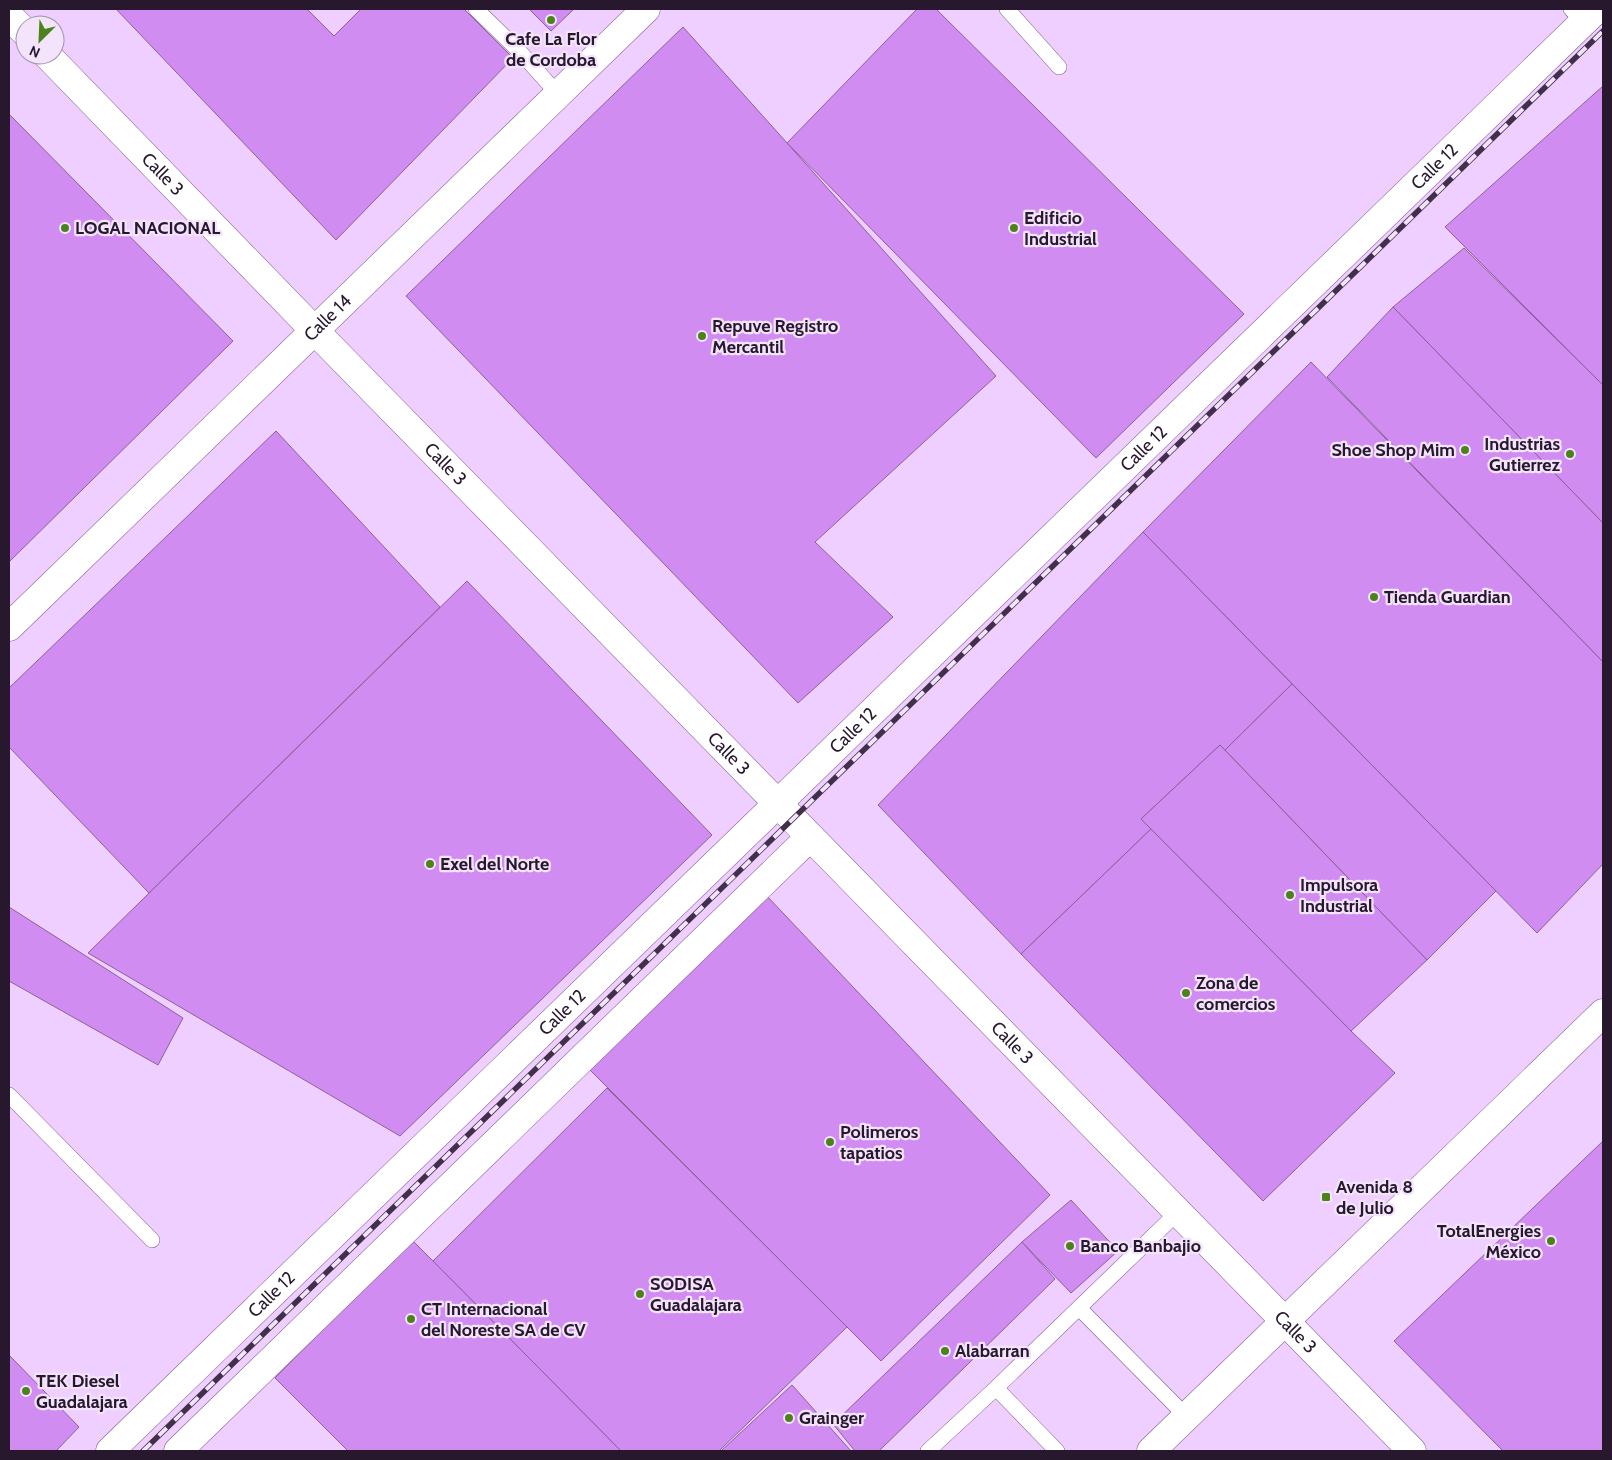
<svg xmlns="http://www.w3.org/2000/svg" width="1612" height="1460" viewBox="0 0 1612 1460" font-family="Cabin,sans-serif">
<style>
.building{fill:#d18cf2;stroke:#876399}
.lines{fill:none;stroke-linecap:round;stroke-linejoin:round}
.lane-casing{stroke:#7e5a90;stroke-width:16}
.street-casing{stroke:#7e5a90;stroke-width:29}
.primary-casing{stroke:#7e5a90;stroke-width:29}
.lane{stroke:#fff;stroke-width:15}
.street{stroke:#fff;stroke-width:28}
.primary{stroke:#fff;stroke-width:28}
.rail-casing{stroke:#42304a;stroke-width:5.5}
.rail{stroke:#f3e3fb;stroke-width:4;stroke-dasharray:11;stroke-linecap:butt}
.poi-dot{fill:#4b821a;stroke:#f3e3fb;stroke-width:2}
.labels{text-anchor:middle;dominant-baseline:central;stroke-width:4.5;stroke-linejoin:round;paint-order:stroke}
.poi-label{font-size:18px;font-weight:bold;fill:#27182e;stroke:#f3e3fb;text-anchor:start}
.street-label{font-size:18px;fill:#27182e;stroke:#f3e3fb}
</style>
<rect width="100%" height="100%" fill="#eecfff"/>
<!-- building -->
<g class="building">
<path d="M 116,9 L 307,9 L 334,36 L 361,9 L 464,9 L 513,58 L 336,240 Z"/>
<path d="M 529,9 L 574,9 L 551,31 Z"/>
<path d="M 917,9 L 936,9 L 1244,314 L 1096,458 L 787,143 Z"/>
<path d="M 683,27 L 996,376 L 815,542 L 893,617 L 798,703 L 406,296 Z"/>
<path d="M 1603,86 L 1603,385 L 1445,227 Z"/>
<path d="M 9,114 L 233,341 L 9,562 Z"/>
<path d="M 1464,248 L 1603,385 L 1603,523 L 1393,307 Z"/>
<path d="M 1393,307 L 1603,523 L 1603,662 L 1327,377 Z"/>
<path d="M 1311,362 L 1603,662 L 1603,864 L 1537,933 L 1143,532 Z"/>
<path d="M 276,431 L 440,607 L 149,893 L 9,747 L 9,688 Z"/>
<path d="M 1143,532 L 1292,684 L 1225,750 L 1220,745 L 1141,819 L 1151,829 L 1021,954 L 878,805 Z"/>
<path d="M 467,581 L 712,835 L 400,1136 L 88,953 Z"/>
<path d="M 1292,684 L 1496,891 L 1427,960 L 1225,750 Z"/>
<path d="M 1220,745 L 1427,960 L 1351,1031 L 1141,819 Z"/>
<path d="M 1151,829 L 1351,1031 L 1395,1073 L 1263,1201 L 1021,954 Z"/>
<path d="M 765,894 L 1050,1195 L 881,1361 L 590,1070 Z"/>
<path d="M 9,907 L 183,1018 L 158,1065 L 9,981 Z"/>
<path d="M 607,1088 L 847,1327 L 719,1451 L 621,1451 L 433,1261 Z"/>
<path d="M 1603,1141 L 1603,1451 L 1503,1451 L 1394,1341 Z"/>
<path d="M 1071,1200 L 1118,1251 L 1071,1293 L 1022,1242 Z"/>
<path d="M 411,1239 L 433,1261 L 621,1451 L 348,1451 L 275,1378 Z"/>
<path d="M 1022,1242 L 1055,1279 L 879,1451 L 855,1451 L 833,1424 Z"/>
<path d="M 9,1355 L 79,1427 L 56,1451 L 9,1451 Z"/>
<path d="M 792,1385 L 851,1451 L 721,1451 Z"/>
</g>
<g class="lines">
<defs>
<g id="lane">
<path d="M 476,9 L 520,52 L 558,94"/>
<path d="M 1007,9 L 1059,67"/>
<path d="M 1571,9 L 1583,22"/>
<path d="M 9,1095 L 152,1240"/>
<path d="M 1079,1308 L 1187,1417"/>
<path d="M 996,1388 L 1057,1451"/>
<path d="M 928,1451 L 996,1388 L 1178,1212"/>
</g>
<g id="street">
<path d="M 9,16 L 25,32"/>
<path id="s1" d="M 47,55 L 314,330 L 1412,1451"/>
<path id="s2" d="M 9,627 L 646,9"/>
<path id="s3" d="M 110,1451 L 1597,9"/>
<path d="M 178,1451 L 810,837"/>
</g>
<path id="primary" d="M 1151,1451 L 1603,1013"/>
</defs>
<!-- lane casing -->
<use href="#lane" class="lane-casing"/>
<!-- street casing -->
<use href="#street" class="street-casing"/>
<!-- primary casing -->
<use href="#primary" class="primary-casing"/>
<!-- lane -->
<use href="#lane" class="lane"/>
<!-- street -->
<use href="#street" class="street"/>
<!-- primary -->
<use href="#primary" class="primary"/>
<defs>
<path id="rail" d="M 143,1451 L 1603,31"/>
</defs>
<!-- rail casing -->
<use href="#rail" class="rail-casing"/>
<!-- rail -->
<use href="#rail" class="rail"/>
</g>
<!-- markers -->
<g class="poi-dot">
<circle cx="551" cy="20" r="5"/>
<circle cx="65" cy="228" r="5"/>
<circle cx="1014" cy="228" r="5"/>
<circle cx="702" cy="336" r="5"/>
<circle cx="1465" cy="450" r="5"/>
<circle cx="1570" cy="454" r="5"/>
<circle cx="1374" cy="597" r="5"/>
<circle cx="430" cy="864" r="5"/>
<circle cx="1290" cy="895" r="5"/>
<circle cx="1186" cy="993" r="5"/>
<circle cx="830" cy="1142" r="5"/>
<rect x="1321" y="1192" width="10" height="10" rx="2.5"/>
<circle cx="1551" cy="1241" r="5"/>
<circle cx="1070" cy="1246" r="5"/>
<circle cx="640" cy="1294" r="5"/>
<circle cx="411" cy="1319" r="5"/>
<circle cx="945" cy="1351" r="5"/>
<circle cx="26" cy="1391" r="5"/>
<circle cx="789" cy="1418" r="5"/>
</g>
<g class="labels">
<!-- poi labels -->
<g class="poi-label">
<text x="551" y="39" text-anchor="middle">Cafe La Flor<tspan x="551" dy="21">de Cordoba</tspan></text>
<text x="1024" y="218">Edificio<tspan x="1024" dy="21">Industrial</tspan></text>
<text x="75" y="228">LOGAL NACIONAL</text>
<text x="712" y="326">Repuve Registro<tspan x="712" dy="21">Mercantil</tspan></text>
<text x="1560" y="444" text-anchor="end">Industrias<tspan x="1560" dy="21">Gutierrez</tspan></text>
<text x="1455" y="450" text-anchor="end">Shoe Shop Mim</text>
<text x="1384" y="597">Tienda Guardian</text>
<text x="440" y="864">Exel del Norte</text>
<text x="1300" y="885">Impulsora<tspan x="1300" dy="21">Industrial</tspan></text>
<text x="1196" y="983">Zona de<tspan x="1196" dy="21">comercios</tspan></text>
<text x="840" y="1132">Polimeros<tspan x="840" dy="21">tapatios</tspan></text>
<text x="1336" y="1187">Avenida 8<tspan x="1336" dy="21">de Julio</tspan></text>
<text x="1541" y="1231" text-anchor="end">TotalEnergies<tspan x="1541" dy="21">México</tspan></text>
<text x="1080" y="1246">Banco Banbajio</text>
<text x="650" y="1284">SODISA<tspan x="650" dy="21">Guadalajara</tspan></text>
<text x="421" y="1309">CT Internacional<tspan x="421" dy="21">del Noreste SA de CV</tspan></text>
<text x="955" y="1351">Alabarran</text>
<text x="36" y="1381">TEK Diesel<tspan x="36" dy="21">Guadalajara</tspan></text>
<text x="799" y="1418">Grainger</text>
</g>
<!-- street labels -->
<g class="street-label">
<text stroke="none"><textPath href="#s3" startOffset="1845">Calle 12</textPath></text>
<text stroke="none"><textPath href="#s1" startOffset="166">Calle 3</textPath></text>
<text stroke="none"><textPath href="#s2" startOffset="444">Calle 14</textPath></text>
<text stroke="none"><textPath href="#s3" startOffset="1440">Calle 12</textPath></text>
<text stroke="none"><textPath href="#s1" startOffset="571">Calle 3</textPath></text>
<text stroke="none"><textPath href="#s3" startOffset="1035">Calle 12</textPath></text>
<text stroke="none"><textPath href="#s1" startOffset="976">Calle 3</textPath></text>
<text stroke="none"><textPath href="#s3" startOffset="630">Calle 12</textPath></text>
<text stroke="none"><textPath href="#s1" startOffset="1381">Calle 3</textPath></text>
<text stroke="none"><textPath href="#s3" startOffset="225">Calle 12</textPath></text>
<text stroke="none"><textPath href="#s1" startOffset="1786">Calle 3</textPath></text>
</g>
</g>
<!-- border -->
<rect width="1612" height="1460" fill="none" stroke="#27182e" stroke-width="20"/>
<!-- north arrow -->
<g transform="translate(40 40) rotate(204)"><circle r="24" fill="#f3e3fb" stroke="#a192a9"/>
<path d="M0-4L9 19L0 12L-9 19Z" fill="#4b821a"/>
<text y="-8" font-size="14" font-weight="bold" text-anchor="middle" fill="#27182e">N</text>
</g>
</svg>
